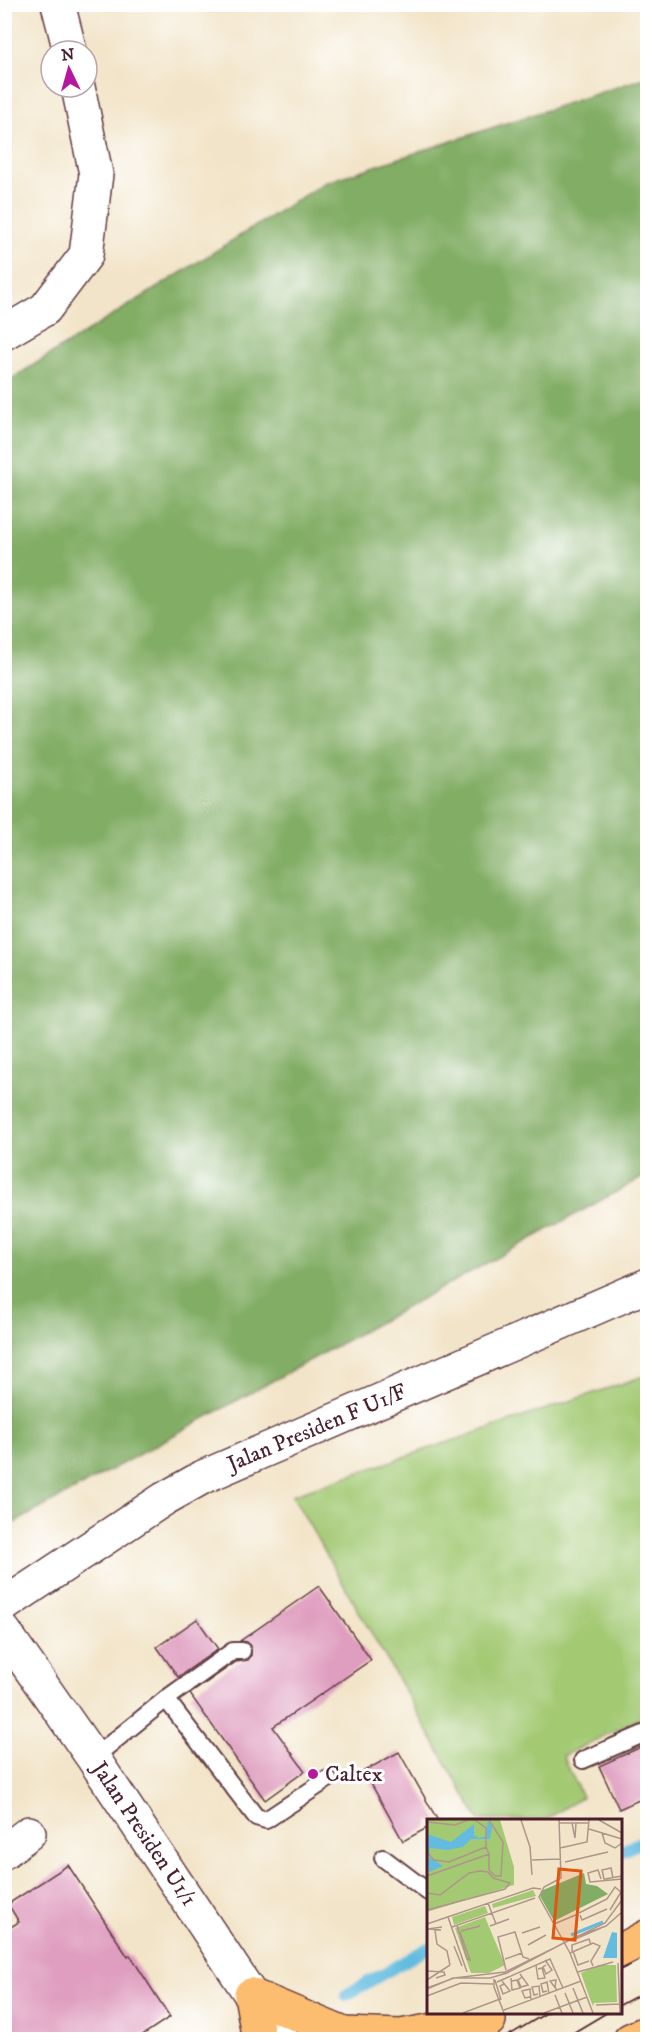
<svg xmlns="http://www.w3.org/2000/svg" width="652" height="2044" viewBox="0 0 652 2044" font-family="'IM FELL DW Pica',serif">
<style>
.green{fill:#a3c973;stroke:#76744f;stroke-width:1.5}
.forest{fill:#82ad65;stroke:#666648;stroke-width:1.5}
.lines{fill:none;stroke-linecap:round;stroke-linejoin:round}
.stream{stroke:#63bce0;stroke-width:12}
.building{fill:#df9dbf}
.lane-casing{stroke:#633d43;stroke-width:20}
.street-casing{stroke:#633d43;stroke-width:36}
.primary-casing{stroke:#633d43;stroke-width:36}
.lane{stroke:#fff;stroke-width:16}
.street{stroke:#fff;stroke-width:33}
.primary{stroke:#fcbd6f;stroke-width:33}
.tram{stroke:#4a1f2b;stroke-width:1.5}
.poi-dot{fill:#b5179e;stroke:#fff;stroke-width:2}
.labels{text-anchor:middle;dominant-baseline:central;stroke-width:6;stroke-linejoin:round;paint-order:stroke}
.street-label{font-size:22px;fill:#4a1f2b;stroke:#fff}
.poi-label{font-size:22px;fill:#4a1f2b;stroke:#fff;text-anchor:start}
.inset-river{fill:none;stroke:#63bce0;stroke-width:3}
.inset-road{fill:none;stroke:#af9589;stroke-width:1.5}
.view{fill:#e0560e;fill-opacity:0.15;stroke:#e0560e;stroke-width:3}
.inset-edge{fill:none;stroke:#4a1f2b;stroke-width:3}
</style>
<rect width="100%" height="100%" fill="#fff"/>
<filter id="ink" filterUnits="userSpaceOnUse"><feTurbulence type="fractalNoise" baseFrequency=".0167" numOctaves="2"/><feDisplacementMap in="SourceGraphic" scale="12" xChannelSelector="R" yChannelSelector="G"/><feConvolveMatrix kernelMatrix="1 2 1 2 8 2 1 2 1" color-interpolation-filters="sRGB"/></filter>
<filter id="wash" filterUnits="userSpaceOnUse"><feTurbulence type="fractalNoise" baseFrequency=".008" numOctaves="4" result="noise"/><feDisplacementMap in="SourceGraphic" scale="24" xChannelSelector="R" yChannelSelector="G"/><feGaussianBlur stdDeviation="1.35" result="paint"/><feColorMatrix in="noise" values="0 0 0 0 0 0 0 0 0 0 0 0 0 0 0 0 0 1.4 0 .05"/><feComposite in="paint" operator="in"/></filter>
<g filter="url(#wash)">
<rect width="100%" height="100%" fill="#f2e4c8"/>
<!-- green -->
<path class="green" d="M 647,1375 L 647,1715 L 563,1756 L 582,1797 L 545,1820 L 479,1820 L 292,1495 Z"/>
<!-- forest -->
<path class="forest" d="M 647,77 L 647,1175 L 5,1528 L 5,383 L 324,183 Z"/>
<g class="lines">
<!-- stream -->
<g class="stream">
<path d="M 620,1852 L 648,1839"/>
<path d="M 346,1995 L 428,1948"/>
</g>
</g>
<g id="blocks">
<!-- building -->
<g class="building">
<path d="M 319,1586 L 371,1660 L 273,1727 L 305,1771 L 265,1800 L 190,1694 L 236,1662 L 248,1660 L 251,1656 L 251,1646 L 247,1642 L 240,1641 Z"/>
<path d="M 197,1619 L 218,1649 L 178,1677 L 157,1647 Z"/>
<path d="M 648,1744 L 648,1796 L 619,1809 L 599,1766 Z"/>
<path d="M 399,1752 L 438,1821 L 429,1821 L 429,1827 L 403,1841 L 364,1771 Z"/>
<path d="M 68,1865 L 128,1957 L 130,1955 L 170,2017 L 135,2040 L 4,2040 L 4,1931 L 19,1922 L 8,1904 Z"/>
</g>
</g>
</g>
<g filter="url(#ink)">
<use href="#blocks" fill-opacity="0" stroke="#633d43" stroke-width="1.5"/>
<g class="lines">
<defs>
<g id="lane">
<path d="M 166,1699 L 256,1817 L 266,1820 L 328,1779"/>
<path d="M 93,1758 L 166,1699 L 233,1651 L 242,1651"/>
<path d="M 583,1760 L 648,1732"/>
<path d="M 383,1858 L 428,1892"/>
</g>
<g id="street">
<path d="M 58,4 L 70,51"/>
<path d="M 4,333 L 45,309 L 86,255 L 96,174 L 78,87"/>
<path d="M 4,1605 L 164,1499 L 203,1477 L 648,1285"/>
<path d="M 4,1631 L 93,1758 L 281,2040"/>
<path d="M 4,1852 L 29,1833"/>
</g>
<g id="primary">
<path d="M 620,1951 L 648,1936"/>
<path d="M 251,1995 L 344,2034 L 401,2036 L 489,2020"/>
<path d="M 251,1995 L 259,2040"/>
<path d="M 630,2040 L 648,2032"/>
</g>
</defs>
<!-- lane casing -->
<use href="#lane" class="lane-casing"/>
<!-- street casing -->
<use href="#street" class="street-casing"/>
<!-- primary casing -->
<use href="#primary" class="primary-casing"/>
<!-- lane -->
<use href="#lane" class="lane"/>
<!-- street -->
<use href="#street" class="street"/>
<!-- primary -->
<use href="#primary" class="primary"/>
<!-- tram -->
<g class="tram">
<path d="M 620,1970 L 648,1956"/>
<path d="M 620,2005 L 648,1990"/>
<path d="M 501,2040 L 548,2012"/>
<path d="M 561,2040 L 608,2012"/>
</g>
</g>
</g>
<!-- markers -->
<circle class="poi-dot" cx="313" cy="1774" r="6"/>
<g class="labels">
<!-- street labels -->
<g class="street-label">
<text transform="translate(317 1428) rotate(-23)">Jalan Presiden F U1/F</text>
<text transform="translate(144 1834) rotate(56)">Jalan Presiden U1/1</text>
</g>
<!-- poi labels -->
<g class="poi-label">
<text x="325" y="1774">Caltex</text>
</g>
</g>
<!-- overview -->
<g transform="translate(427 1819)">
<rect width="195" height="195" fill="#f2e4c8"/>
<path d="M 0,1 L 73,1 L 87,48 L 87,66 L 0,93 ZM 106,71 L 109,77 L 66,89 L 65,85 ZM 58,87 L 61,94 L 27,106 L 25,98 ZM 58,98 L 78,146 L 62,154 L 44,154 L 28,109 ZM 172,146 L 189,146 L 190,183 L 167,184 L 166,187 L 163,180 L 154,154 Z" fill="#a3c973"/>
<path d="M 157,54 L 159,65 L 170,67 L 181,75 L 127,102 L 113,77 L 116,71 Z" fill="#82ad65"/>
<path d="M 61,1 L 65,8 L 63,20 L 44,20 L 36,28 L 20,31 L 3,29 L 2,38 L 16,47 L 2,53 L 0,15 L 24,23 L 47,5 L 47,16 L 52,19 L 59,17 ZM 185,113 L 190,114 L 190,139 L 176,139 Z" fill="#63bce0"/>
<path class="inset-river" d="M 144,116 L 176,103"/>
<path class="inset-road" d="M 48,1 L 59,9 L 59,28M 94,1 L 103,28 L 105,56M 132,1 L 133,29 L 160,23 L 162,1M 172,1 L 195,14M 0,3 L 28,6 L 41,1M 132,4 L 162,4M 145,4 L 148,19 L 149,4M 162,10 L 195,20M 175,14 L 178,24 L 188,29 L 195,24M 133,29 L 134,59 L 117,68 L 112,78 L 143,134 L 166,194M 0,33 L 7,41 L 22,43 L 59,28 L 62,35 L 0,57M 62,35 L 62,51 L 68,57 L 74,57 L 76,23 L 62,1M 105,41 L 133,40M 138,43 L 181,33M 186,59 L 184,49 L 175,51 L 177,60 L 178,60 L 195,57M 174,60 L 171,51 L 161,54 L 163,63 L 195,60M 0,74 L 13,76 L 42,54 L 53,52 L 61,53 L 66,59 L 83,64 L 78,70 L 0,91M 61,84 L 69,105M 183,91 L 194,73M 152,94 L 180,80 L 188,68 L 195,74M 153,96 L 155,101 L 180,90M 21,98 L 40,153M 0,105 L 106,69 L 114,70M 127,105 L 151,95M 30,106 L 40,140 L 43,141 L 33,113M 63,107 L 82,100M 25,108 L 108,79M 8,111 L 10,125 L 20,132 L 23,146M 14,111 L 1,110 L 15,108M 34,112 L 53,107M 95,114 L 113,108M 146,121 L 174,109M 101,126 L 119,116M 27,127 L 35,147M 146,132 L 151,146 L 162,142M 145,133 L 145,126 L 162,120 L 164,126M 143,134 L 166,124 L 173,127 L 164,142 L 166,147M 78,140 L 95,134M 118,141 L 125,151 L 119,155 L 116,148 L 119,146M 191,144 L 193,194M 109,146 L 111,160 L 118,159 L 115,149 L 111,150M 79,151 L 71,118 L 88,113 L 96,138 L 102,140M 0,152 L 17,153 L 18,156 L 9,159M 151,153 L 186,143M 93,155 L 101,166 L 94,168 L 91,161 L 95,158M 84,159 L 85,171 L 93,169 L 90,161 L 85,162M 67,160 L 67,168 L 77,194M 0,161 L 23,146M 68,161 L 74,181M 75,162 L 83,172 L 76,175 L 73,167 L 77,165M 70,163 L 123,140 L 136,169M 0,169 L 27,159 L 78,153 L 178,104 L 195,81M 128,169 L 129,161 L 123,162 L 130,171M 146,169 L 156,194M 0,170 L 26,159 L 63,159 L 80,154 L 148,118 L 179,107 L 195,93M 120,172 L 116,173 L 114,165 L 120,163 L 122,175M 138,174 L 146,194M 111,175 L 107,176 L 105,168 L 112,167 L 113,178M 128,176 L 135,194M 0,177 L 34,164 L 66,165M 103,178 L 98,179 L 95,172 L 103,170 L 104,181M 169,186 L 193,185M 77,191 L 154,162M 36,194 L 73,180M 117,194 L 160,178"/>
<path class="view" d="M 132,50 L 154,52 L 148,121 L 126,119 Z"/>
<rect width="195" height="195" class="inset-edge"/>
</g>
<!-- margin -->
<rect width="652" height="2044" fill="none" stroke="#fff" stroke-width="24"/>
<!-- north arrow -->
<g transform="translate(69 69) rotate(355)"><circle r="28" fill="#ffffff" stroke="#b7a5aa" stroke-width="1.5"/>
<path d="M0-4.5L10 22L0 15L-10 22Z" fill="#b5179e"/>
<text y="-9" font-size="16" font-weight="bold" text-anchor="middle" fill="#4a1f2b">N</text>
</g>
</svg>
